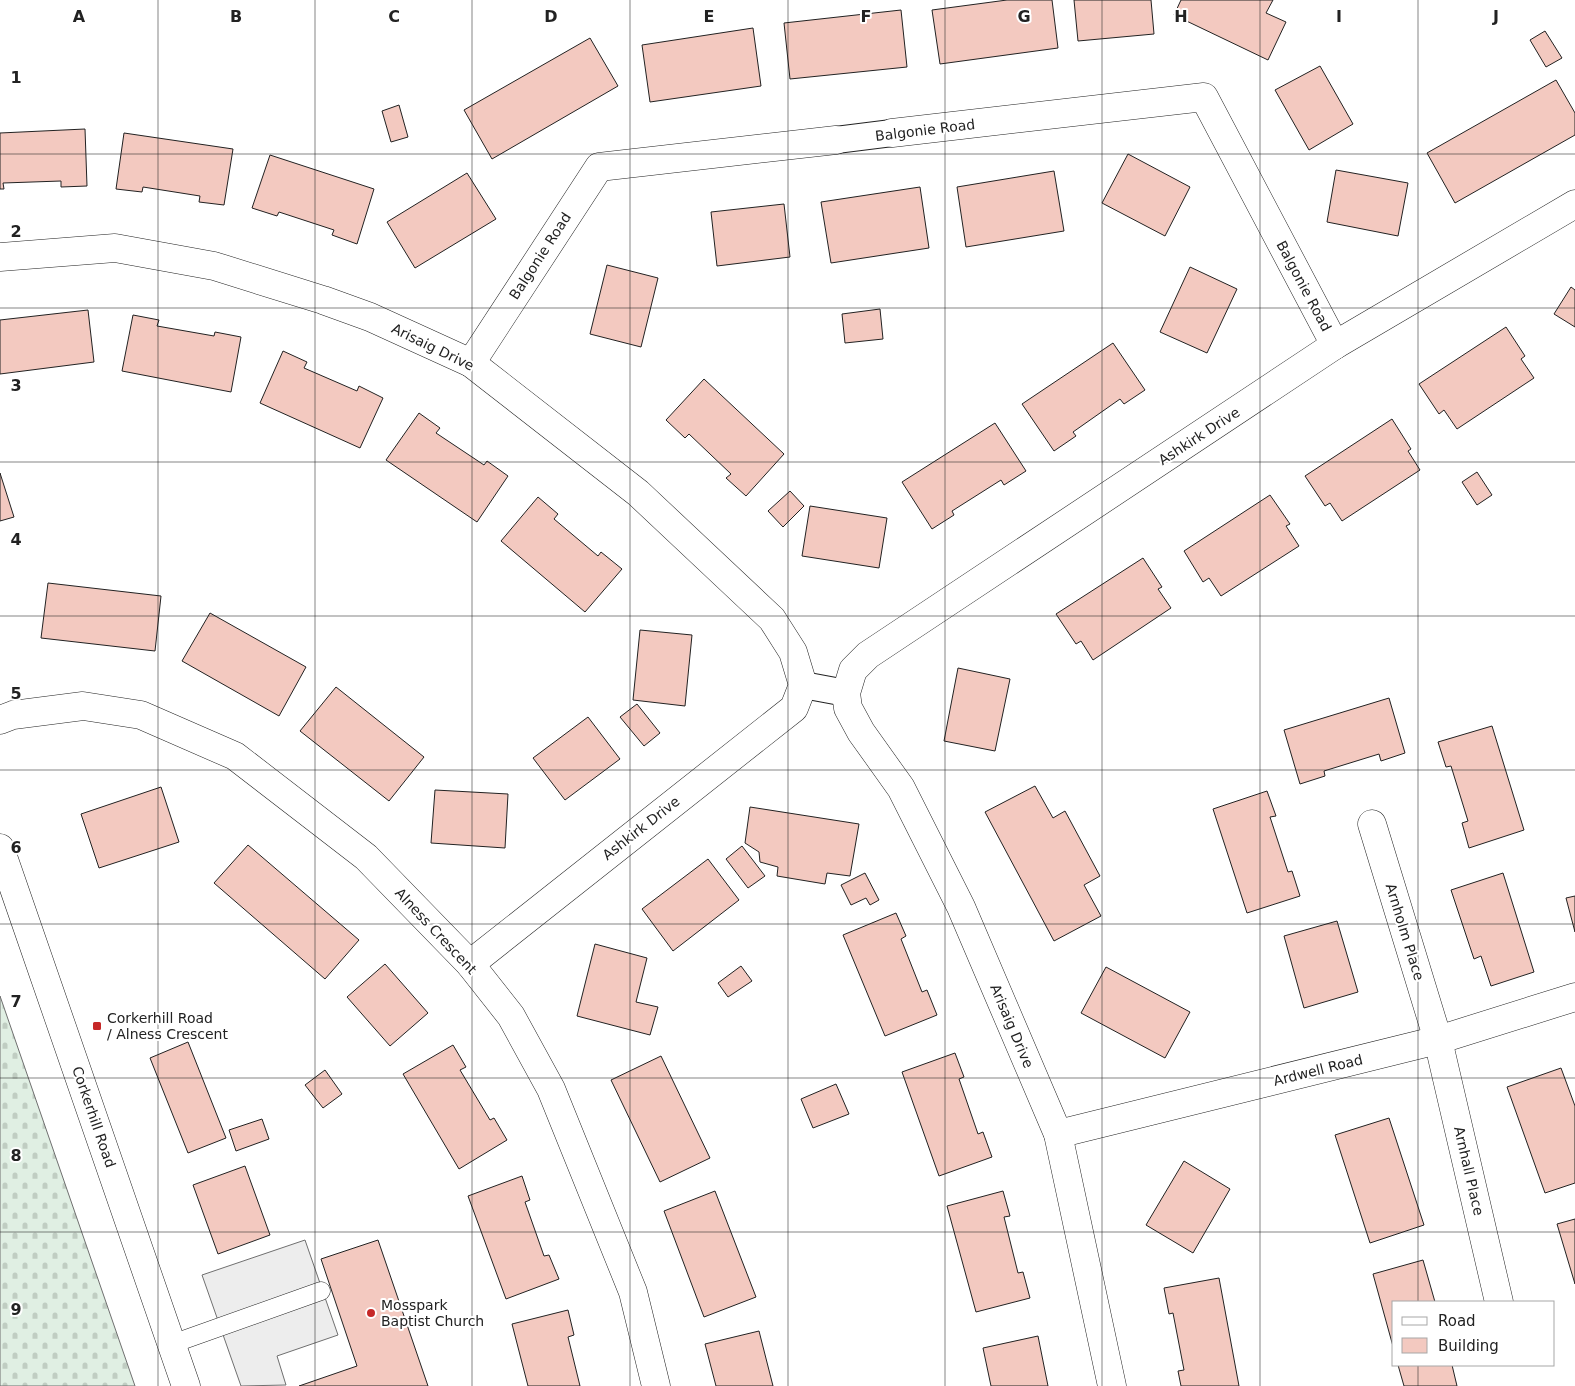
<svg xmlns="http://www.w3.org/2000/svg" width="1575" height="1386" viewBox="0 0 1575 1386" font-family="'DejaVu Sans',sans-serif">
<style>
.cemetery{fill:url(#cemetery-stones);stroke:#6f6f6f}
.parking{fill:#ededed;stroke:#6f6f6f}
.building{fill:#f3c9c0;stroke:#222}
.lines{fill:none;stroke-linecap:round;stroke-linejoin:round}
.service-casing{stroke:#222;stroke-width:19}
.pedestrian-casing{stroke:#222;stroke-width:28}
.minor-casing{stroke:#222;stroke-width:29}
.tertiary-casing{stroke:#222;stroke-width:29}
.service{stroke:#fff;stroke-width:18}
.pedestrian{stroke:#fff;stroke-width:26}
.minor{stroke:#fff;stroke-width:28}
.tertiary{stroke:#fff;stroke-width:28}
.grid{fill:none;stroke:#222;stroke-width:1;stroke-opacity:0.55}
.poi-dot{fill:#c62828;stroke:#fff;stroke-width:2}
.labels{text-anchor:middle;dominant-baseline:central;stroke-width:4;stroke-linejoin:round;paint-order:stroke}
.street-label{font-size:14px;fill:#222;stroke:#fff}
.poi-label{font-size:14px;fill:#222;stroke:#fff;text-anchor:start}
.grid-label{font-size:16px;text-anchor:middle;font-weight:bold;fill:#222;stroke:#fff;stroke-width:4;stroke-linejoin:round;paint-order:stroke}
</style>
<defs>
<pattern id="cemetery-stones" width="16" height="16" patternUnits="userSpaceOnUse" patternTransform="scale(1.25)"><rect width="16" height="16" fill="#e0efe3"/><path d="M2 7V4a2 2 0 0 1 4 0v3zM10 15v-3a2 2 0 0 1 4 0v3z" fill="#c0cdc2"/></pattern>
</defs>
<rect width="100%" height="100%" fill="#fff"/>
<!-- cemetery -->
<path class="cemetery" d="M 0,996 L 135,1386 L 0,1386 Z"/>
<!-- parking -->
<path class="parking" d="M 305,1240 L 338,1335 L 277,1356 L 286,1385 L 241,1386 L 202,1275 Z"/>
<!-- building -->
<g class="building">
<path d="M 1007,0 L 1052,0 L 1058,48 L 940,64 L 932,10 Z"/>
<path d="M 1074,0 L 1151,0 L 1154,34 L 1078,41 Z"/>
<path d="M 1181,0 L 1273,0 L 1266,13 L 1286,22 L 1268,60 L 1174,15 Z"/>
<path d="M 901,10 L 907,67 L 790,79 L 784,23 Z"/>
<path d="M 753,28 L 761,86 L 650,102 L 642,45 Z"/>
<path d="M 1545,31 L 1562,58 L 1546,67 L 1530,40 Z"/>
<path d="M 590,38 L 618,86 L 492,159 L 464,110 Z"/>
<path d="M 1320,66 L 1353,124 L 1309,150 L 1275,90 Z"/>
<path d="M 1556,80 L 1575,113 L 1575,135 L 1455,203 L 1427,153 Z"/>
<path d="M 399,105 L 408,137 L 391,142 L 382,111 Z"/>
<path d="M 85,129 L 87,186 L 61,187 L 61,181 L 3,183 L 4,189 L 0,189 L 0,133 Z"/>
<path d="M 124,133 L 233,149 L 224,205 L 199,202 L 200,196 L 143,187 L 142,192 L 116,189 Z"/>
<path d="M 1128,154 L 1190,187 L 1165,236 L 1102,203 Z"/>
<path d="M 270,155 L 374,189 L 357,244 L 332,235 L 334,230 L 279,212 L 277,216 L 252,208 Z"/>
<path d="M 1336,170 L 1408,183 L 1398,236 L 1327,222 Z"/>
<path d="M 1054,171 L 1064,231 L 966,247 L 957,187 Z"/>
<path d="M 467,173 L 496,219 L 415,268 L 387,222 Z"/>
<path d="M 920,187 L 929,248 L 831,263 L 821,202 Z"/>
<path d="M 784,204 L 790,257 L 717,266 L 711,212 Z"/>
<path d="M 607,265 L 658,278 L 641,347 L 590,334 Z"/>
<path d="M 1190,267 L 1237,289 L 1207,353 L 1160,332 Z"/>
<path d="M 1571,287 L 1575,290 L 1575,327 L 1554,314 Z"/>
<path d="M 880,309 L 883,339 L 845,343 L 842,314 Z"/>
<path d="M 88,310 L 94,362 L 0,374 L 0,320 Z"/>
<path d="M 133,315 L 159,320 L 157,326 L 214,336 L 215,332 L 241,337 L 231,392 L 122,371 Z"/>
<path d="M 1506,327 L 1525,356 L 1521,359 L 1534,378 L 1457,429 L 1444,410 L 1439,414 L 1419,384 Z"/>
<path d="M 1113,343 L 1145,390 L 1124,404 L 1120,399 L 1073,432 L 1076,436 L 1054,451 L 1022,404 Z"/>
<path d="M 283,351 L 307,362 L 304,368 L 357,391 L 359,386 L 383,398 L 360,448 L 260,403 Z"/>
<path d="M 704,379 L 784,454 L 746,496 L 726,478 L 731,474 L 689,434 L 685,438 L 666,420 Z"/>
<path d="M 419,413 L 440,428 L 436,433 L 484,465 L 487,461 L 508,476 L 477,522 L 386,460 Z"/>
<path d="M 1392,419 L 1411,449 L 1408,451 L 1420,470 L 1342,521 L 1330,503 L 1325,506 L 1305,476 Z"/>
<path d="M 995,423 L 1026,471 L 1004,485 L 1001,480 L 952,511 L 954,515 L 932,529 L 902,482 Z"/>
<path d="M 1477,472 L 1492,495 L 1477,505 L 1462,482 Z"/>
<path d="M 0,473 L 14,517 L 0,521 Z"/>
<path d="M 790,491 L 804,506 L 783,527 L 768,511 Z"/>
<path d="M 1270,495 L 1290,524 L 1286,526 L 1299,546 L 1221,596 L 1209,578 L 1203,582 L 1184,551 Z"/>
<path d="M 538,497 L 558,514 L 554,519 L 598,556 L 601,552 L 622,569 L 585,612 L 501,541 Z"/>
<path d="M 810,506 L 887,518 L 879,568 L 802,556 Z"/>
<path d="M 1143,558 L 1162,587 L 1158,589 L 1171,608 L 1093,660 L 1081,641 L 1076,644 L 1056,614 Z"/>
<path d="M 48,583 L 161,596 L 155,651 L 41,638 Z"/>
<path d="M 210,613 L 306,667 L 279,716 L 182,661 Z"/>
<path d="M 640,630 L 692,635 L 685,706 L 633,700 Z"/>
<path d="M 958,668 L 1010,679 L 995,751 L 944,741 Z"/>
<path d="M 336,687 L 424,757 L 389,801 L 300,731 Z"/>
<path d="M 1389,698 L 1405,753 L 1381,761 L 1379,754 L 1324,771 L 1325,776 L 1300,784 L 1284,730 Z"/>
<path d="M 637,704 L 660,733 L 644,746 L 620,717 Z"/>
<path d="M 588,717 L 620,759 L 565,800 L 533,758 Z"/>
<path d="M 1492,726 L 1524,830 L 1469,848 L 1462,823 L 1468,821 L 1451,766 L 1446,767 L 1438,742 Z"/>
<path d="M 1035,786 L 1053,818 L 1065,811 L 1100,876 L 1084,885 L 1101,916 L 1054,941 L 985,812 Z"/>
<path d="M 161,787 L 179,842 L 99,868 L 81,814 Z"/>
<path d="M 435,790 L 508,794 L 505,848 L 431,843 Z"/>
<path d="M 1267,791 L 1276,816 L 1270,817 L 1288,872 L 1292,871 L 1300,896 L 1247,913 L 1213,809 Z"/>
<path d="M 750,807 L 859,824 L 850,876 L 827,873 L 825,884 L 777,876 L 778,867 L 760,862 L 759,852 L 745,843 Z"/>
<path d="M 248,845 L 359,940 L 325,979 L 214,883 Z"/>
<path d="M 742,846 L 765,876 L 748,888 L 726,859 Z"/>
<path d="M 708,859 L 739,900 L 673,951 L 642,909 Z"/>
<path d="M 865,873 L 879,900 L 870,905 L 866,898 L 851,905 L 841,885 Z"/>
<path d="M 1503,873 L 1534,972 L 1491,986 L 1481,956 L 1474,959 L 1451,890 Z"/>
<path d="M 1575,896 L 1575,932 L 1566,898 Z"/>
<path d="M 896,913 L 906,936 L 901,939 L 922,992 L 927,990 L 937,1015 L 885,1036 L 843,935 Z"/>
<path d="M 1337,921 L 1358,992 L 1304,1008 L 1284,936 Z"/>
<path d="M 595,944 L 647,958 L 636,1002 L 658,1007 L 650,1035 L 577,1016 Z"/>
<path d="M 385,964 L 428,1013 L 390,1046 L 347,997 Z"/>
<path d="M 741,966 L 752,981 L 728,997 L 718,983 Z"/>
<path d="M 1106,967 L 1190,1012 L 1165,1058 L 1081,1013 Z"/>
<path d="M 188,1042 L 226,1138 L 188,1153 L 150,1058 Z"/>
<path d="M 453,1045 L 466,1067 L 460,1070 L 490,1120 L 494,1118 L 507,1140 L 459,1169 L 403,1074 Z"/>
<path d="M 955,1053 L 964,1077 L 959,1079 L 978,1134 L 983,1132 L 992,1157 L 939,1176 L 902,1072 Z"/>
<path d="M 661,1056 L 710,1158 L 660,1182 L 611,1080 Z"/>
<path d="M 1561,1068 L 1575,1106 L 1575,1183 L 1545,1193 L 1507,1087 Z"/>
<path d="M 325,1070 L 342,1094 L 323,1108 L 305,1085 Z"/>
<path d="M 836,1084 L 849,1114 L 813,1128 L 801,1099 Z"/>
<path d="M 1389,1118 L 1424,1225 L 1370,1243 L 1335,1135 Z"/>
<path d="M 262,1119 L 269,1139 L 236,1151 L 229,1130 Z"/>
<path d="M 1184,1161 L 1230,1189 L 1193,1253 L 1146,1225 Z"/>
<path d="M 245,1166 L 270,1235 L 218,1254 L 193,1185 Z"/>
<path d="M 522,1176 L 530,1200 L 525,1202 L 544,1256 L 549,1255 L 559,1279 L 506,1299 L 468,1196 Z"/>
<path d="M 715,1191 L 756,1297 L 704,1317 L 664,1211 Z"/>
<path d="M 1003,1191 L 1010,1216 L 1004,1217 L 1018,1273 L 1023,1272 L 1030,1298 L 976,1312 L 947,1206 Z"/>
<path d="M 1575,1219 L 1575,1284 L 1557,1224 Z"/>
<path d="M 378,1240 L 428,1386 L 299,1386 L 357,1366 L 321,1259 Z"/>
<path d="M 1423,1260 L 1435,1302 L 1394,1302 L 1394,1350 L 1373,1274 Z"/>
<path d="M 1219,1278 L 1239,1386 L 1181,1386 L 1178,1371 L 1184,1370 L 1173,1313 L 1169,1314 L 1164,1288 Z"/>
<path d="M 568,1310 L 574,1335 L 568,1337 L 580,1386 L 528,1386 L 512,1324 Z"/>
<path d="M 759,1331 L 773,1386 L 716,1386 L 705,1344 Z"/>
<path d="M 1038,1336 L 1048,1386 L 991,1386 L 983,1348 Z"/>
<path d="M 1398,1365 L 1452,1365 L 1457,1386 L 1404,1386 Z"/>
</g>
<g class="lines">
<defs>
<path id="service" d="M 172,1344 L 321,1291"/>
<g id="pedestrian">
<path d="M 836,140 L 892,133"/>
<path d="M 803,685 L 846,693"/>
</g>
<g id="minor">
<path d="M 892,133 L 1204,97 L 1335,345"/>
<path d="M 0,257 L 115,248 L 214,266 L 323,300 L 370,317 L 471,363 L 638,493 L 772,619 L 793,652 L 803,685 L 794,708 L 470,964"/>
<path d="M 471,363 L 599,167 L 836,140"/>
<path d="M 0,720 L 13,715 L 83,706 L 141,715 L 235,756 L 366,857 L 470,964 L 511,1016 L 551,1089 L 633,1292 L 656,1386"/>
<path d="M 1372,824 L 1438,1040 L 1499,1302"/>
<path d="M 1058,1134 L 1438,1040 L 1575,997"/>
<path d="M 1112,1386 L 1058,1134 L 961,907 L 901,788 L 861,732 L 848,708 L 846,693 L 853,670 L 868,655 L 1335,345 L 1575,204"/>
</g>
<path id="tertiary" d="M 0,848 L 186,1386"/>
</defs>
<!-- service casing -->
<use href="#service" class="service-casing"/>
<!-- pedestrian casing -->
<use href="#pedestrian" class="pedestrian-casing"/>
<!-- minor casing -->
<use href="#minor" class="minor-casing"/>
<!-- tertiary casing -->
<use href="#tertiary" class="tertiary-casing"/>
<!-- service -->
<use href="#service" class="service"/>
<!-- pedestrian -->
<use href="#pedestrian" class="pedestrian"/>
<!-- minor -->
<use href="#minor" class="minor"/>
<!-- tertiary -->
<use href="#tertiary" class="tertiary"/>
</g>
<!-- grid -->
<path class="grid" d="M 158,0 L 158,1386M 315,0 L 315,1386M 472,0 L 472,1386M 630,0 L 630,1386M 788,0 L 788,1386M 945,0 L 945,1386M 1102,0 L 1102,1386M 1260,0 L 1260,1386M 1418,0 L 1418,1302M 0,154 L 1575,154M 0,308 L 1575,308M 0,462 L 1575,462M 0,616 L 1575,616M 0,770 L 1575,770M 0,924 L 1575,924M 0,1078 L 1575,1078M 0,1232 L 1575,1232M 1418,1365 L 1418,1386"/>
<!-- markers -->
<g class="poi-dot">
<rect x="92" y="1021" width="10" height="10" rx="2.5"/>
<circle cx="371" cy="1313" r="5"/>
</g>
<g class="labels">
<!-- street labels -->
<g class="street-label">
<text transform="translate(925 130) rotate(-7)">Balgonie Road</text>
<text transform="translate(540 256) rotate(-57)">Balgonie Road</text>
<text transform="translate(1304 286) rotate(62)">Balgonie Road</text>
<text transform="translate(433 347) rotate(26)">Arisaig Drive</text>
<text transform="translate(1199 436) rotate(-33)">Ashkirk Drive</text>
<text transform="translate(641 828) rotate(-38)">Ashkirk Drive</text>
<text transform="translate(436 931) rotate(47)">Alness Crescent</text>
<text transform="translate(1405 932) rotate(73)">Arnholm Place</text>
<text transform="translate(1012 1026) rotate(67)">Arisaig Drive</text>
<text transform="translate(1318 1070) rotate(-14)">Ardwell Road</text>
<text transform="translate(94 1117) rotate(71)">Corkerhill Road</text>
<text transform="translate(1469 1171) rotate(77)">Arnhall Place</text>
</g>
<!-- poi labels -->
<g class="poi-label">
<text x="107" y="1018">Corkerhill Road<tspan x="107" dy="16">/ Alness Crescent</tspan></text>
<text x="381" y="1305">Mosspark<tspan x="381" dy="16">Baptist Church</tspan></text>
</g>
</g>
<g class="grid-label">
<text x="79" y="22">A</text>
<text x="236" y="22">B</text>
<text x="394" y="22">C</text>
<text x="551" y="22">D</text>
<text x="709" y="22">E</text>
<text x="866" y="22">F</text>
<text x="1024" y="22">G</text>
<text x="1181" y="22">H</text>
<text x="1339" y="22">I</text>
<text x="1496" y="22">J</text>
<text x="16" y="83">1</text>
<text x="16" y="237">2</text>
<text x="16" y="391">3</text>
<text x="16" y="545">4</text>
<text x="16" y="699">5</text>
<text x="16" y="853">6</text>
<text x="16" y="1007">7</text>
<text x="16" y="1161">8</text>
<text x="16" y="1315">9</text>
</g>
<!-- legend -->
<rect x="1392" y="1301" width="162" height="65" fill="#ffffff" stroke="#a7a7a7"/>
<rect x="1402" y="1317" width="25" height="8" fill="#ffffff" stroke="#a7a7a7"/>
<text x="1438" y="1326" font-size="15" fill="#222222">Road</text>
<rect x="1402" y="1338" width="25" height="15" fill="#f3c9c0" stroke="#a7a7a7"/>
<text x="1438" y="1351" font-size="15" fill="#222222">Building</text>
</svg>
